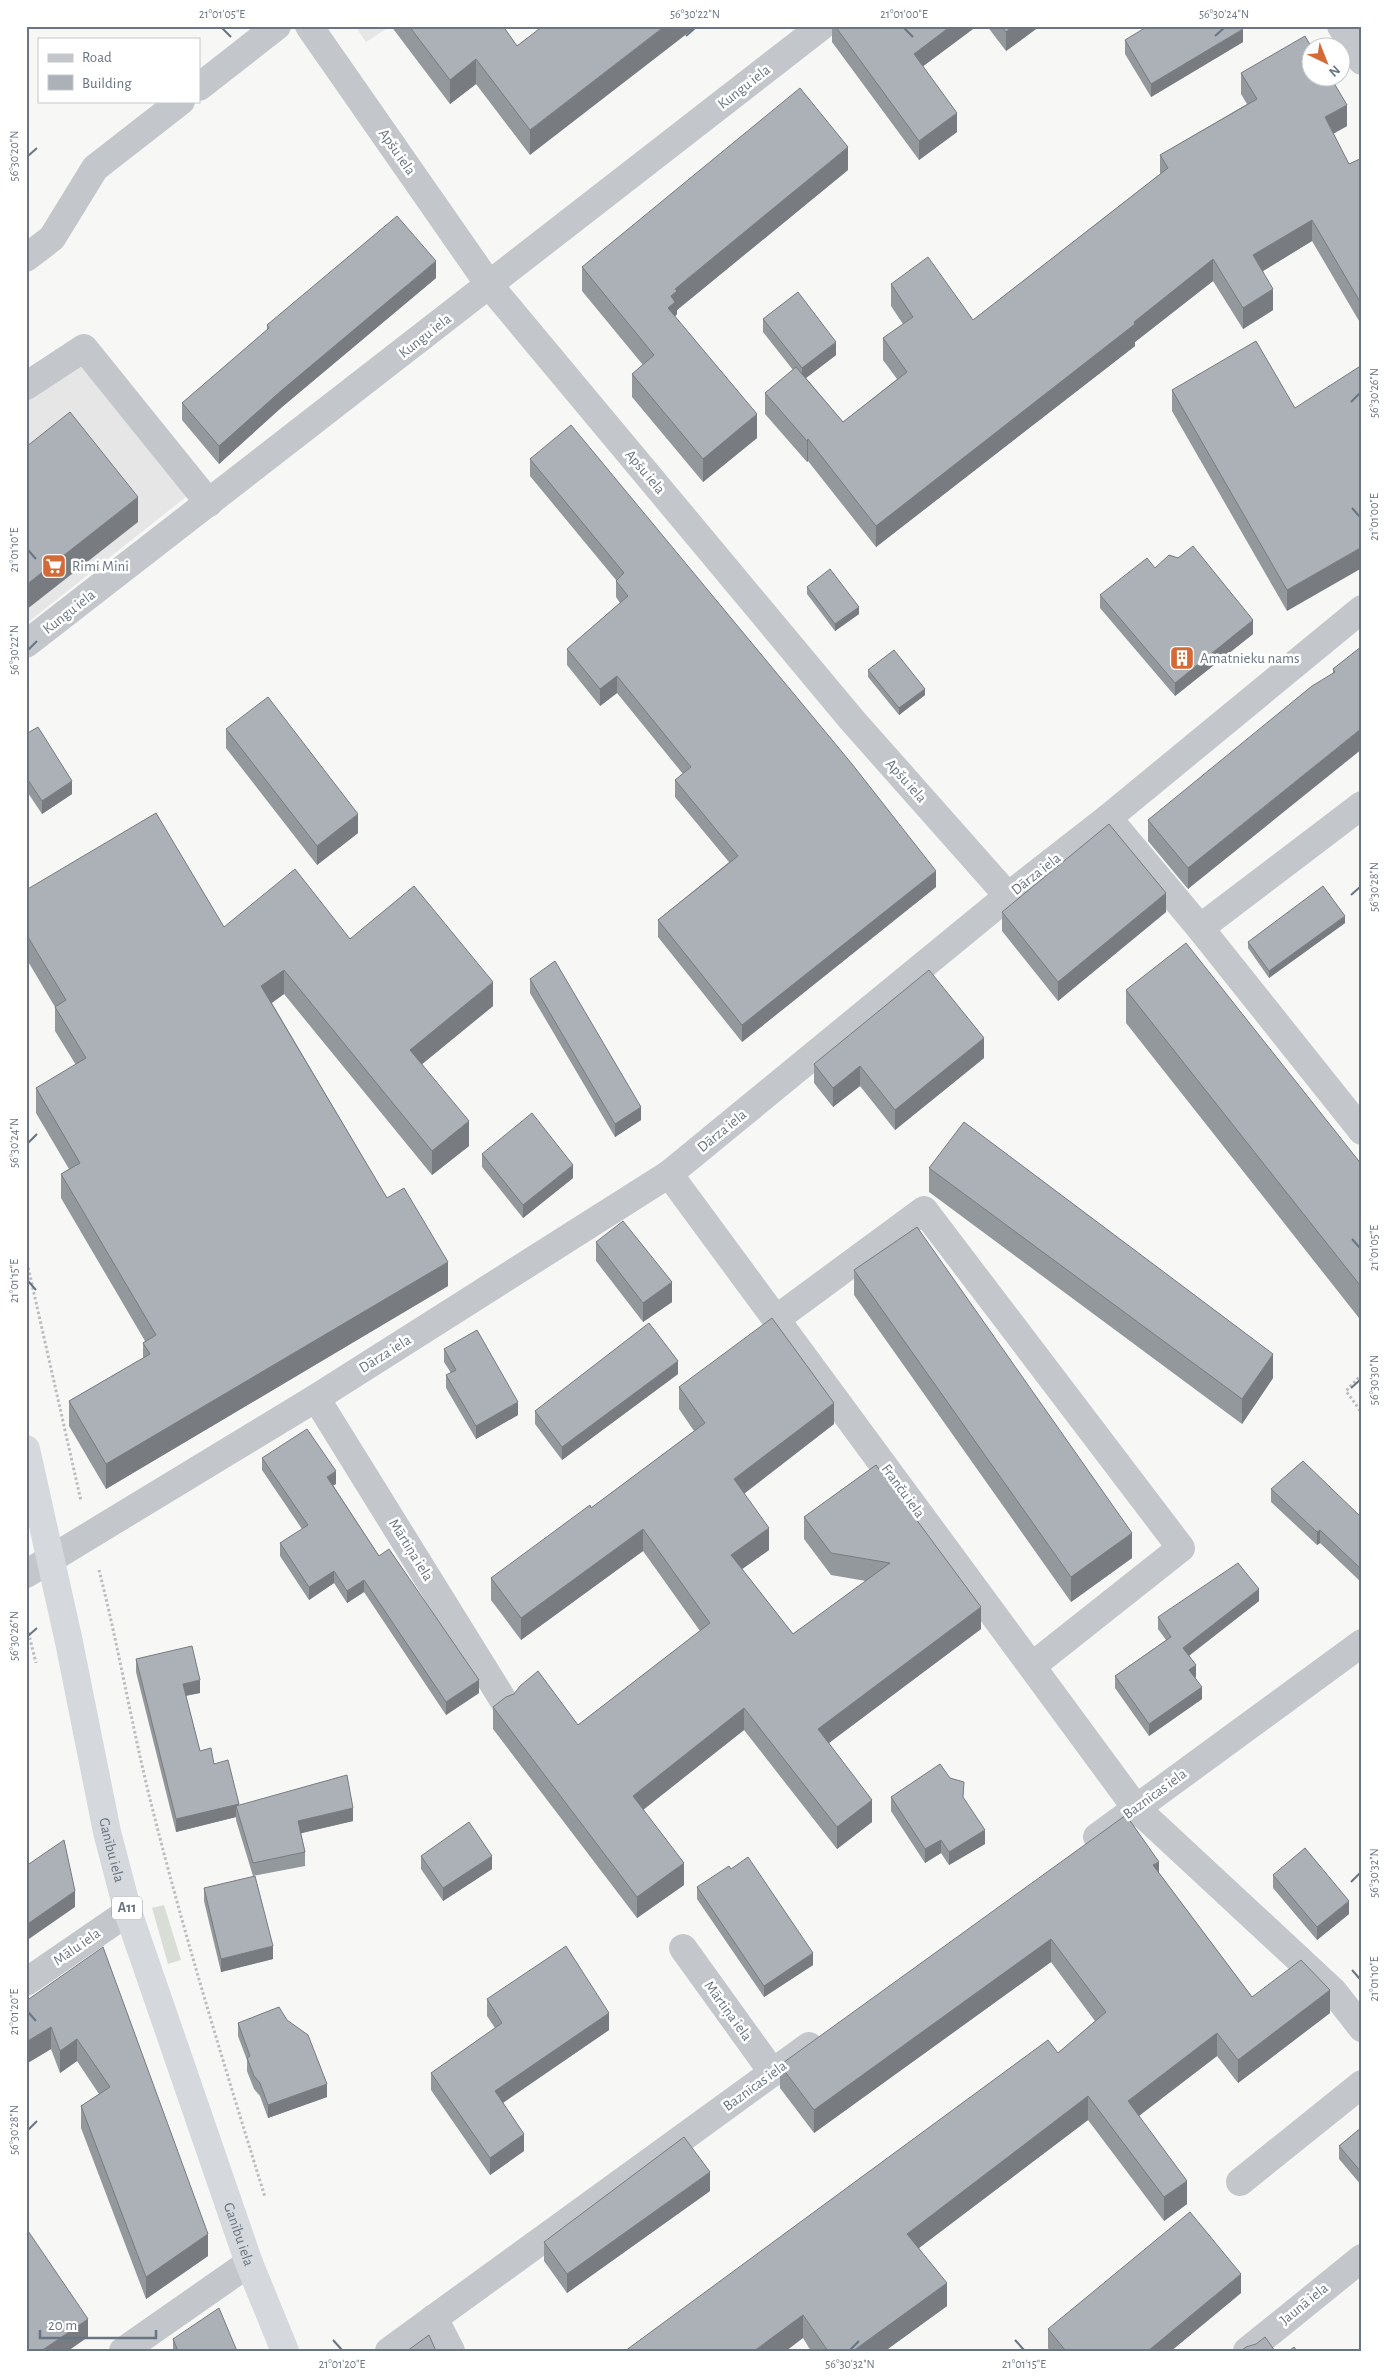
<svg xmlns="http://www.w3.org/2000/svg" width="1388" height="2377" viewBox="0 0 1388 2377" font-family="'Alegreya Sans',sans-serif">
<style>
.built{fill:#e5e6e5}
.grass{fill:#d8ded6}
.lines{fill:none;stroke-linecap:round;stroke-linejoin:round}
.path{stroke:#bbbdc0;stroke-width:3;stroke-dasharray:2.5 2.5;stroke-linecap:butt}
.minor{stroke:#c3c6ca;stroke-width:28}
.highway{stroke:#d5d8dc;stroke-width:28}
.wall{fill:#93989d}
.shaded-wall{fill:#787c80}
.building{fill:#abb1b7;stroke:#787c80}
.ticks{fill:none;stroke:#697583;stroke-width:2}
.labels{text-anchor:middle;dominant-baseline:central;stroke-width:5;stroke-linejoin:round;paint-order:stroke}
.shield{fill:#fff;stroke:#969ea8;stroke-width:1}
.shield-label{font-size:14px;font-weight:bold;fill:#697583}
.street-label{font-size:15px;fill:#697583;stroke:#fff}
.poi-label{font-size:15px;fill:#697583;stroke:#fff;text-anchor:start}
.neatline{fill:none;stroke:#697583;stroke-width:2}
.ticks-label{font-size:12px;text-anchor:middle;fill:#697583}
</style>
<rect width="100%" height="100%" fill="#f7f7f5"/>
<!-- built -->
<g class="built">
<path d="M 355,26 L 391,26 L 366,42 Z"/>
<path d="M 82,360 L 187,496 L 26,624 L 26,398 Z"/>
</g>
<!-- grass -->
<path class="grass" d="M 164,1905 L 181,1960 L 168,1964 L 152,1908 Z"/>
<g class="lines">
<!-- path -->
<g class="path">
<path d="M 26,1258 L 81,1501"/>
<path d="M 1362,1374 L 1346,1391 L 1362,1413"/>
<path d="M 99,1570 C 119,1648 132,1728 152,1807 C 185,1938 225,2068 265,2197"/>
<path d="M 26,1623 L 36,1663"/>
</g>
<!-- minor -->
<g class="minor">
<path d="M 309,26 L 490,286 L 852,720 L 1008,896"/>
<path d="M 1341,26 L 1362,61"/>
<path d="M 199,87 L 277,26"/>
<path d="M 26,258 L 52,238 L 95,168 L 181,101"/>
<path d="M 26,386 L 84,348 L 209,503"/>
<path d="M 26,644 L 822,26"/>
<path d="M 1108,818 L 1200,928 L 1362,1131"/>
<path d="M 1200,928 L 1362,805"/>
<path d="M 669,1174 L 1136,1808 L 1333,1991 L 1362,2028"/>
<path d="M 776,1319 L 924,1210 L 1181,1548 L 1032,1666"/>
<path d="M 316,1398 L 505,1703"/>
<path d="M 26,1574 L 316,1398 L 669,1174 L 1008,896 L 1108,818 L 1362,609"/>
<path d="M 1097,1837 L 1362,1643"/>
<path d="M 683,1948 L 773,2073"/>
<path d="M 26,1982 L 128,1912"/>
<path d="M 1240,2182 L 1362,2084"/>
<path d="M 434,2318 L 451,2351"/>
<path d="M 123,2351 L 249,2263"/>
<path d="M 389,2351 L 809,2046"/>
<path d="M 1247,2351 L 1362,2258"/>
</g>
<!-- highway -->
<path class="highway" id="s1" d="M 26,1449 L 69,1642 L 107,1832 L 128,1912 L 249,2263 L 285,2351"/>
</g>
<!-- wall -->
<g class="wall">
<path d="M 391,26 L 503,26 L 517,46 L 543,26 L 530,155 L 476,84 L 450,104 Z"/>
<path d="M 832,26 L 977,26 L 923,66 L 957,132 L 919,160 L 832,42 Z"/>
<path d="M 987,26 L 1036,26 L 1036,29 L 1006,51 Z"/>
<path d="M 1125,40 L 1243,42 L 1151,97 L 1125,54 Z"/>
<path d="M 1241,73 L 1347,126 L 1333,134 L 1349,164 L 1362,158 L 1362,326 L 1312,241 L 1263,271 L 1273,310 L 1243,329 L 1213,281 L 1135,342 L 1135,346 L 876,547 L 808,461 L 807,462 L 765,414 L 765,393 L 793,370 L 763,332 L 763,319 L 836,355 L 806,378 L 843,422 L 897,379 L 883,360 L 883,338 L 903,324 L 891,306 L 891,284 L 973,320 L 1160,174 L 1160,155 L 1247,104 L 1241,94 Z"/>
<path d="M 848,170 L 677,310 L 677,314 L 675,317 L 757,438 L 703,482 L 632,397 L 632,374 L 643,365 L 582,291 L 582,267 Z"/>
<path d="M 436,278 L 282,407 L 219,464 L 182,420 L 182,403 L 267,330 L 267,325 Z"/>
<path d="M 1172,390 L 1295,408 L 1287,611 L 1172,411 Z"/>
<path d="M 530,459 L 936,887 L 742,1042 L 658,937 L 658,920 L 729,862 L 675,797 L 675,780 L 683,774 L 617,693 L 600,706 L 567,665 L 567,649 L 620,603 L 616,597 L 616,580 L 530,476 Z"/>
<path d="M 1155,568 L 1253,634 L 1175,696 L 1100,608 L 1100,595 Z"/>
<path d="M 807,587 L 859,614 L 835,631 L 807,594 Z"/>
<path d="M 1362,646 L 1188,889 L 1148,841 L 1148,820 L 1333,673 L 1333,669 Z"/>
<path d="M 868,670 L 925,695 L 899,715 L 868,677 Z"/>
<path d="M 226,729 L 358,833 L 317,865 L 226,748 Z"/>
<path d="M 26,734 L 72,794 L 42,814 L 26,790 Z"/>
<path d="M 26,890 L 224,927 L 350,939 L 493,1006 L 422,1064 L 469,1146 L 432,1175 L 284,994 L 272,1003 L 387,1198 L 448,1286 L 106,1489 L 69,1426 L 69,1401 L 143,1358 L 143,1343 L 145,1341 L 61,1198 L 61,1174 L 69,1169 L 36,1113 L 36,1088 L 76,1065 L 55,1031 L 55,1007 L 26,958 Z"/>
<path d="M 1002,912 L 1166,912 L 1058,1001 L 1002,931 Z"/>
<path d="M 1345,923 L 1269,978 L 1248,948 L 1248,942 Z"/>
<path d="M 530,979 L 641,1120 L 615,1137 L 530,993 Z"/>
<path d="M 1126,990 L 1362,1165 L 1362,1316 L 1359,1318 L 1126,1023 Z"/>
<path d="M 984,1058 L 895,1130 L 860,1086 L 833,1107 L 814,1083 L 814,1064 Z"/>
<path d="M 482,1154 L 573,1178 L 523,1218 L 482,1167 Z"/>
<path d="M 929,1168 L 1273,1378 L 1242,1424 L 929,1192 Z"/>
<path d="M 596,1242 L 672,1302 L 643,1322 L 596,1261 Z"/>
<path d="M 854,1270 L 1132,1558 L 1071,1602 L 854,1295 Z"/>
<path d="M 444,1349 L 518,1415 L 476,1439 L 446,1388 L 446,1375 L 451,1373 L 444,1362 Z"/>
<path d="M 678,1374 L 562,1460 L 535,1424 L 535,1411 Z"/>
<path d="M 679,1387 L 834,1424 L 744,1494 L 769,1550 L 742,1569 L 793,1634 L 866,1581 L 831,1575 L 804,1539 L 804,1517 L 876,1465 L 981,1629 L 829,1743 L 872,1822 L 837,1849 L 744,1730 L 643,1809 L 684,1885 L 637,1918 L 493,1729 L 493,1707 L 578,1725 L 700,1631 L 643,1551 L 521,1640 L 491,1600 L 491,1578 L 591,1508 L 694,1431 L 679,1409 Z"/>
<path d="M 262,1458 L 336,1484 L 333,1485 L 379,1556 L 479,1693 L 446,1715 L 364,1592 L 347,1603 L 334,1583 L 309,1600 L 280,1556 L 280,1543 L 302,1529 L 262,1470 Z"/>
<path d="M 1271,1489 L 1362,1518 L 1362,1583 L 1320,1543 L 1317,1545 L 1271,1502 Z"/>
<path d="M 1259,1601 L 1189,1656 L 1196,1677 L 1195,1678 L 1202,1699 L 1149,1736 L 1115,1688 L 1115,1676 L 1166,1640 L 1158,1629 L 1158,1617 Z"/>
<path d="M 136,1659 L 200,1693 L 186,1696 L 200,1751 L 214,1764 L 239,1806 L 353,1821 L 301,1833 L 305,1852 L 305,1866 L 253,1876 L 236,1820 L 236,1817 L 176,1832 L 136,1672 Z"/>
<path d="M 891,1797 L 963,1798 L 985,1844 L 949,1865 L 941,1853 L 925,1863 L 891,1811 Z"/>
<path d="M 421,1856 L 492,1869 L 443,1901 L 421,1869 Z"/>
<path d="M 1159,1873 L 1252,1997 L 1330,2013 L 1238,2083 L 1217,2056 L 1139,2116 L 1187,2204 L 1164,2221 L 1088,2120 L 919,2248 L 947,2306 L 885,2351 L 811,2351 L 803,2338 L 625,2351 L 1058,2053 L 1095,2021 L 1051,1962 L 814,2133 L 780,2088 L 780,2065 Z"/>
<path d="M 1273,1875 L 1349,1914 L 1317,1940 L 1273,1888 Z"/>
<path d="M 697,1887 L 813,1965 L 764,1997 L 697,1899 Z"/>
<path d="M 204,1888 L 273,1959 L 221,1972 L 204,1901 Z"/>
<path d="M 103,1947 L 208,2256 L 146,2299 L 81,2128 L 81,2106 L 99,2094 L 77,2061 L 60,2073 L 51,2049 L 26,2064 Z"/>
<path d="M 487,1999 L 609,2030 L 503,2103 L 524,2151 L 490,2175 L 431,2090 L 431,2073 L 495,2028 L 487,2016 Z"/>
<path d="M 238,2023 L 327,2097 L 268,2118 L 260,2096 L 254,2089 L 247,2071 L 247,2060 L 238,2036 Z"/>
<path d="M 1362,2127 L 1362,2186 L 1339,2159 L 1339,2146 Z"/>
<path d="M 710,2191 L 567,2293 L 544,2261 L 544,2242 Z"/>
<path d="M 1241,2293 L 1171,2351 L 1050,2351 L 1048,2348 L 1048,2329 Z"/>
<path d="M 173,2339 L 237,2351 L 173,2351 Z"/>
</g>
<!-- shaded-wall -->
<g class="shaded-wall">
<path d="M 665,26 L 697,26 L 530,155 L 530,130 Z"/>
<path d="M 951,26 L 977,26 L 914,73 L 914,54 Z"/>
<path d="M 1013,26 L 1036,26 L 1036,29 L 1006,51 L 1006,32 Z"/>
<path d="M 1243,29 L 1243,42 L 1151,97 L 1151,84 Z"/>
<path d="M 476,59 L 476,84 L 450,104 L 450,80 Z"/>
<path d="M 1347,105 L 1347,126 L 1325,138 L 1325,117 Z"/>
<path d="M 957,113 L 957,132 L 919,160 L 919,141 Z"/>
<path d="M 848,147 L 848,170 L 677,310 L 677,314 L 675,316 L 675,325 L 668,308 L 671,296 L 675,289 Z"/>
<path d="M 1312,220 L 1312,241 L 1253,277 L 1253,255 Z"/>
<path d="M 1213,259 L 1213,281 L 1135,342 L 1135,346 L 876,547 L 876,526 Z"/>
<path d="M 436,261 L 436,278 L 282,407 L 219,464 L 219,446 L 282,390 Z"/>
<path d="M 1273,289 L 1273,310 L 1243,329 L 1243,308 Z"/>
<path d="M 836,342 L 836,355 L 802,381 L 802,368 Z"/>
<path d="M 757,414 L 757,438 L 703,482 L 703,459 Z"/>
<path d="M 808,439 L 808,461 L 807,462 L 807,441 Z"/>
<path d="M 138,497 L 138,522 L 26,610 L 26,585 Z"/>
<path d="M 1362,547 L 1362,568 L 1287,611 L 1287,590 Z"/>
<path d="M 859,607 L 859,614 L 835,631 L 835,624 Z"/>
<path d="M 1253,620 L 1253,634 L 1175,696 L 1175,683 Z"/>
<path d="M 617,676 L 617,693 L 600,706 L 600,689 Z"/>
<path d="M 925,689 L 925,695 L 899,715 L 899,708 Z"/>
<path d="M 1362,728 L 1362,749 L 1188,889 L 1188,868 Z"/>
<path d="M 72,781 L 72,794 L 42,814 L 42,801 Z"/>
<path d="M 358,814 L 358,833 L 317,865 L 317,846 Z"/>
<path d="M 936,871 L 936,887 L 742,1042 L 742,1025 Z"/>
<path d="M 1166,893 L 1166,912 L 1058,1001 L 1058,982 Z"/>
<path d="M 1345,916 L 1345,923 L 1269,978 L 1269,971 Z"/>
<path d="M 284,970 L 284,994 L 261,1010 L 261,986 Z"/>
<path d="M 493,982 L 493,1006 L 410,1074 L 410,1050 Z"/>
<path d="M 984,1038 L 984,1058 L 895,1130 L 895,1110 Z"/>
<path d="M 860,1066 L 860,1086 L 833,1107 L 833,1088 Z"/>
<path d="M 641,1107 L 641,1120 L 615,1137 L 615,1124 Z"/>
<path d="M 469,1121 L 469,1146 L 432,1175 L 432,1151 Z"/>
<path d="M 573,1165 L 573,1178 L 523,1218 L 523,1205 Z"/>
<path d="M 448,1262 L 448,1286 L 106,1489 L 106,1464 Z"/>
<path d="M 672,1282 L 672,1302 L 643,1322 L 643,1303 Z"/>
<path d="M 1362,1282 L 1362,1316 L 1359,1318 L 1359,1284 Z"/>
<path d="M 1273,1354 L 1273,1378 L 1242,1424 L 1242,1399 Z"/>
<path d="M 678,1361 L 678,1374 L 562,1460 L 562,1447 Z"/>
<path d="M 518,1402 L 518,1415 L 476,1439 L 476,1426 Z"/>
<path d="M 834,1403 L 834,1424 L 734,1501 L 734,1479 Z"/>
<path d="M 336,1471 L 336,1484 L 327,1489 L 327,1477 Z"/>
<path d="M 769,1528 L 769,1550 L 731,1577 L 731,1555 Z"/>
<path d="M 643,1529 L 643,1551 L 521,1640 L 521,1618 Z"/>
<path d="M 1320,1530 L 1320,1543 L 1317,1545 L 1317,1532 Z"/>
<path d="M 1132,1533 L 1132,1558 L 1071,1602 L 1071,1577 Z"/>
<path d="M 334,1571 L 334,1583 L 309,1600 L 309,1587 Z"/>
<path d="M 364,1580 L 364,1592 L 347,1603 L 347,1591 Z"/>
<path d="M 1259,1589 L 1259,1601 L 1183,1660 L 1183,1648 Z"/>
<path d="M 981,1607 L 981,1629 L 818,1751 L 818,1729 Z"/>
<path d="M 1196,1665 L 1196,1677 L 1189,1681 L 1189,1670 Z"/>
<path d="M 200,1680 L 200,1693 L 183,1696 L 183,1684 Z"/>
<path d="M 479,1680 L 479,1693 L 446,1715 L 446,1702 Z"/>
<path d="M 1202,1687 L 1202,1699 L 1149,1736 L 1149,1724 Z"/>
<path d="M 744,1708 L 744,1730 L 633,1818 L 633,1796 Z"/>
<path d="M 872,1800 L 872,1822 L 837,1849 L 837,1827 Z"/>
<path d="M 239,1804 L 239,1816 L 236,1806 L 236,1817 L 176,1832 L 176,1819 Z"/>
<path d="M 353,1808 L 353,1821 L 298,1834 L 298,1821 Z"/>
<path d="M 985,1830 L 985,1844 L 949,1865 L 949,1852 Z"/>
<path d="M 941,1840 L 941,1853 L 925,1863 L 925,1849 Z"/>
<path d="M 492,1856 L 492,1869 L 443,1901 L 443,1888 Z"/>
<path d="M 1159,1862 L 1159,1885 L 1153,1865 Z"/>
<path d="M 684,1863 L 684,1885 L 637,1918 L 637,1897 Z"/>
<path d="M 75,1891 L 75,1907 L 26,1941 L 26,1925 Z"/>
<path d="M 1349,1901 L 1349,1914 L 1317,1940 L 1317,1927 Z"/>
<path d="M 1051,1939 L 1051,1962 L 814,2133 L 814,2110 Z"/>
<path d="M 273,1946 L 273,1959 L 221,1972 L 221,1959 Z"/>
<path d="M 813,1953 L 813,1965 L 764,1997 L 764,1986 Z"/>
<path d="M 1330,1990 L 1330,2013 L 1238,2083 L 1238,2060 Z"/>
<path d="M 609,2013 L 609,2030 L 495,2108 L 495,2091 Z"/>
<path d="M 51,2027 L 51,2049 L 26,2064 L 26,2042 Z"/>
<path d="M 1217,2033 L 1217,2056 L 1128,2124 L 1128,2101 Z"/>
<path d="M 77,2039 L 77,2061 L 60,2073 L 60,2051 Z"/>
<path d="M 327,2084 L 327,2097 L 268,2118 L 268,2105 Z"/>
<path d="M 1088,2096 L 1088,2120 L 907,2257 L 907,2234 Z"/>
<path d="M 524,2134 L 524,2151 L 490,2175 L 490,2158 Z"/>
<path d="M 710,2172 L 710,2191 L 567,2293 L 567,2274 Z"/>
<path d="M 1187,2181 L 1187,2204 L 1164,2221 L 1164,2197 Z"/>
<path d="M 208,2234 L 208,2256 L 146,2299 L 146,2277 Z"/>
<path d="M 1241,2274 L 1241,2293 L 1171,2351 L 1148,2351 Z"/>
<path d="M 947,2283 L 947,2306 L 885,2351 L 853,2351 Z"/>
<path d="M 803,2315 L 803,2338 L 786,2351 L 754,2351 Z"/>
<path d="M 88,2319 L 88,2337 L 68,2351 L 41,2351 Z"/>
</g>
<!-- building -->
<g class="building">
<path d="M 409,26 L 503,26 L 517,46 L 543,26 L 665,26 L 530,130 L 476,59 L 450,80 Z"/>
<path d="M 835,26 L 951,26 L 914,54 L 957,113 L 919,141 Z"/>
<path d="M 1001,26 L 1013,26 L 1006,32 Z"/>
<path d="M 1148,26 L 1242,26 L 1243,29 L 1151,84 L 1125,40 Z"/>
<path d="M 1305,36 L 1312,48 L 1310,48 L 1310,78 L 1331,78 L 1347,105 L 1325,117 L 1349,164 L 1362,158 L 1362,305 L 1312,220 L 1253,255 L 1273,289 L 1243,308 L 1213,259 L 1134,322 L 1135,324 L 876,526 L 808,439 L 807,441 L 765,393 L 796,367 L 843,422 L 907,372 L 883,338 L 913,317 L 891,284 L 928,257 L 973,320 L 1168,168 L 1160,155 L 1257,99 L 1241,73 Z"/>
<path d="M 800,88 L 848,147 L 675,289 L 677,291 L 671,296 L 675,302 L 668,308 L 757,414 L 703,459 L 632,374 L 654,355 L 582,267 Z"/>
<path d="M 397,216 L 436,261 L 282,390 L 219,446 L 182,403 L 269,328 L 267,325 Z"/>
<path d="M 798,292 L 836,342 L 802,368 L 763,319 Z"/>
<path d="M 1256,341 L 1295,408 L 1362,365 L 1362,547 L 1287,590 L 1172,390 Z"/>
<path d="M 70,412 L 138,497 L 26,585 L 26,447 Z"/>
<path d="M 571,425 L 852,764 L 936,871 L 742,1025 L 658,920 L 738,856 L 675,780 L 691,767 L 617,676 L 600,689 L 567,649 L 628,596 L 616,581 L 624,573 L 530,459 Z"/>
<path d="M 1193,546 L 1253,620 L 1175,683 L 1100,595 L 1147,558 L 1155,568 L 1169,555 L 1178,558 Z"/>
<path d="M 830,569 L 859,607 L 835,624 L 807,587 Z"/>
<path d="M 1362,646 L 1362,728 L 1188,868 L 1148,820 L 1312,686 L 1335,672 L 1333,669 Z"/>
<path d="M 894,650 L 925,689 L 899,708 L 868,670 Z"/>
<path d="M 268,697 L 358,814 L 317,846 L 226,729 Z"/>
<path d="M 38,727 L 72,781 L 42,801 L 26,777 L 26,734 Z"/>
<path d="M 156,813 L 224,927 L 295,869 L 350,939 L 414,886 L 493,982 L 410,1050 L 469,1121 L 432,1151 L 284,970 L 261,986 L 387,1198 L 404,1188 L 448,1262 L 106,1464 L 69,1401 L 150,1354 L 143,1343 L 156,1335 L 61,1174 L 80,1163 L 36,1088 L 86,1058 L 55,1007 L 66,1000 L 26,934 L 26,890 Z"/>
<path d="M 1109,824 L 1166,893 L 1058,982 L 1002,912 Z"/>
<path d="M 1323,886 L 1345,916 L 1269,971 L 1248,942 Z"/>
<path d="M 1186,943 L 1362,1165 L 1362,1282 L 1359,1284 L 1126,990 Z"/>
<path d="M 555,961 L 641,1107 L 615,1124 L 530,979 Z"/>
<path d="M 929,970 L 984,1038 L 895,1110 L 860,1066 L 833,1088 L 814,1064 Z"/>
<path d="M 532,1113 L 573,1165 L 523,1205 L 482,1154 Z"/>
<path d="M 964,1122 L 1273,1354 L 1242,1399 L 929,1168 Z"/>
<path d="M 623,1221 L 672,1282 L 643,1303 L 596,1242 Z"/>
<path d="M 917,1227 L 1132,1533 L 1071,1577 L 854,1270 Z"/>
<path d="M 772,1318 L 834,1403 L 734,1479 L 769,1528 L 731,1555 L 793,1634 L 890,1563 L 831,1553 L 804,1517 L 876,1465 L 981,1607 L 818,1729 L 872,1800 L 837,1827 L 744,1708 L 633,1796 L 684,1863 L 637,1897 L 493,1707 L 506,1697 L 514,1694 L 520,1686 L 538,1671 L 578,1725 L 710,1623 L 643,1529 L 521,1618 L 491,1578 L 590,1505 L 591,1508 L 705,1423 L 679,1387 Z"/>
<path d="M 649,1323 L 678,1361 L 562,1447 L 535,1411 Z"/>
<path d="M 477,1330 L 518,1402 L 476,1426 L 446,1375 L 456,1370 L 444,1349 Z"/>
<path d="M 307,1429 L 336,1471 L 327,1477 L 379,1556 L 389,1549 L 479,1680 L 446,1702 L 364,1580 L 347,1591 L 334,1571 L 309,1587 L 280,1543 L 308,1525 L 262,1458 Z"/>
<path d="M 1303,1461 L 1362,1518 L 1362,1570 L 1320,1530 L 1317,1532 L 1271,1489 Z"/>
<path d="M 1238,1563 L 1259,1589 L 1183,1648 L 1196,1665 L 1189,1670 L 1202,1687 L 1149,1724 L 1115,1676 L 1171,1637 L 1158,1617 Z"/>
<path d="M 192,1646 L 200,1680 L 183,1684 L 200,1751 L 211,1748 L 214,1764 L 228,1760 L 239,1804 L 176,1819 L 136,1659 Z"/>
<path d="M 940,1764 L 950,1778 L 964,1782 L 963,1797 L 985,1830 L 949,1852 L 941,1840 L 925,1849 L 891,1797 Z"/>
<path d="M 347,1775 L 353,1808 L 298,1821 L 305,1852 L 253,1863 L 236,1806 Z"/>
<path d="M 1126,1815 L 1159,1862 L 1153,1865 L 1252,1997 L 1301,1960 L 1330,1990 L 1238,2060 L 1217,2033 L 1128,2101 L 1187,2181 L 1164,2197 L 1088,2096 L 907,2234 L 947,2283 L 853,2351 L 828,2351 L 803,2315 L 754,2351 L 625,2351 L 1048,2040 L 1058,2053 L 1106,2012 L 1051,1939 L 814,2110 L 780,2065 Z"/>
<path d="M 469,1822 L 492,1856 L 443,1888 L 421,1856 Z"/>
<path d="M 64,1840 L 75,1891 L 26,1925 L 26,1866 Z"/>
<path d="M 1305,1848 L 1349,1901 L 1317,1927 L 1273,1875 Z"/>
<path d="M 748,1857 L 813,1953 L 764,1986 L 697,1887 L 729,1866 L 731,1869 Z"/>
<path d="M 255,1876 L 273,1946 L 221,1959 L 204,1888 Z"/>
<path d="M 566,1946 L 609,2013 L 495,2091 L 524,2134 L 490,2158 L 431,2073 L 502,2023 L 487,1999 Z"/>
<path d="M 103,1947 L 208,2234 L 146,2277 L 81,2106 L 110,2087 L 77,2039 L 60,2051 L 51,2027 L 26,2042 L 26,2001 Z"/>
<path d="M 279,2007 L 287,2020 L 308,2035 L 327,2084 L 268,2105 L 260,2083 L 254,2076 L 247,2058 L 250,2056 L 238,2023 Z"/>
<path d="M 1362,2127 L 1362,2173 L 1339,2146 Z"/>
<path d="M 684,2137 L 710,2172 L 567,2274 L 544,2242 Z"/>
<path d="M 1190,2212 L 1241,2274 L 1148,2351 L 1066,2351 L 1048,2329 Z"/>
<path d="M 26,2228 L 88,2319 L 41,2351 L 26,2351 Z"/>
<path d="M 219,2308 L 237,2351 L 178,2351 L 173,2339 Z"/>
<path d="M 429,2335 L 436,2351 L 407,2351 Z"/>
<path d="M 1265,2337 L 1275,2351 L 1241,2351 L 1246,2347 L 1256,2344 Z"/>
<path d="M 1294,2347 L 1297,2351 L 1289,2351 Z"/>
</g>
<!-- ticks -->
<path class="ticks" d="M 222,28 L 231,37M 904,28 L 913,37M 686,36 L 695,28M 1215,36 L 1224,28M 28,156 L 37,148M 1351,402 L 1360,393M 1352,508 L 1360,517M 28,550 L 36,559M 28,650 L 37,641M 1351,895 L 1360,887M 28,1143 L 37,1134M 1352,1239 L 1360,1248M 28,1281 L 36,1290M 1351,1388 L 1360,1380M 28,1636 L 37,1628M 1351,1882 L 1360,1873M 1352,1970 L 1360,1979M 28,2012 L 36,2021M 28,2130 L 37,2121M 333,2340 L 342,2350M 1015,2340 L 1024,2350M 850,2350 L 859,2341"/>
<!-- icons -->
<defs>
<symbol id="supermarket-square" viewBox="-11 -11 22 22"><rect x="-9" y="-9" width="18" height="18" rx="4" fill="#d46b37" stroke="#fff"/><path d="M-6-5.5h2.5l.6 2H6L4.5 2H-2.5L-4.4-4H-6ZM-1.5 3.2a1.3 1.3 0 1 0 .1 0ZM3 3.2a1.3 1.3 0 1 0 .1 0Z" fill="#fff"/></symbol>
<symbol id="building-square" viewBox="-11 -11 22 22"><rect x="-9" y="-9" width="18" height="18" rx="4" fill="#d46b37" stroke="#fff"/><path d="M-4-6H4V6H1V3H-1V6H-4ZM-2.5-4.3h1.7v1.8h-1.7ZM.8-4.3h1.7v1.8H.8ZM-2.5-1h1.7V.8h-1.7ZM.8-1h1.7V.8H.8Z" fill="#fff"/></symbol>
</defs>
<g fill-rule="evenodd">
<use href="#supermarket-square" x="40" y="552" width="28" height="28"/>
<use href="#building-square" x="1168" y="644" width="28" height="28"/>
</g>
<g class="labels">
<!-- shield labels -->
<rect class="shield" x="112" y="1896.5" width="30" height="23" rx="4"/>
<g class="shield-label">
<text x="127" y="1908">A11</text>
</g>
<!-- street labels -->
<g class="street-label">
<text transform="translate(744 87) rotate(-38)">Kungu iela</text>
<text transform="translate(397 152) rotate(55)">Apšu iela</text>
<text transform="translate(425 336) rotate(-38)">Kungu iela</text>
<text transform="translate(645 472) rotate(50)">Apšu iela</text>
<text transform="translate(69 612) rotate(-38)">Kungu iela</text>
<text transform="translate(906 781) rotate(48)">Apšu iela</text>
<text transform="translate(1036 874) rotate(-38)">Dārza iela</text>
<text transform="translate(722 1131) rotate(-39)">Dārza iela</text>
<text transform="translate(385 1354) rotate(-32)">Dārza iela</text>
<text transform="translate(903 1491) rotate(54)">Franču iela</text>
<text transform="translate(411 1550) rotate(58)">Mārtiņa iela</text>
<text transform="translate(1155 1794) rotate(-36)">Baznīcas iela</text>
<text stroke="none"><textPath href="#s1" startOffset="410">Ganību iela</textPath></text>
<text transform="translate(77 1947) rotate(-35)">Mālu iela</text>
<text transform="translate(728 2011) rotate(54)">Mārtiņa iela</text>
<text transform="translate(755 2086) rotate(-36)">Baznīcas iela</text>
<text stroke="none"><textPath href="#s1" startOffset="815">Ganību iela</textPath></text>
<text transform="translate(1304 2304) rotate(-39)">Jaunā iela</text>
</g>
<!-- poi labels -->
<g class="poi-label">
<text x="72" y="566">Rimi Mini</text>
<text x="1200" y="658">Amatnieku nams</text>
</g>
</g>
<!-- border -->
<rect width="1388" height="2377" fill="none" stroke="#ffffff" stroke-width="55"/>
<!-- legend -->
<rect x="38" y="38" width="162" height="65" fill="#ffffff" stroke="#c3c8cd"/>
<rect x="48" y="54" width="25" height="8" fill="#c3c6ca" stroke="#c3c8cd"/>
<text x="82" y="62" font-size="15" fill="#697583">Road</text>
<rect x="48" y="75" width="25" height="15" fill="#abb1b7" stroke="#c3c8cd"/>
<text x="82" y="88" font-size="15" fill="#697583">Building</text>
<!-- north arrow -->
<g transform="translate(1326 62) rotate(137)"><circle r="24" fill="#ffffff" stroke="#c3c8cd"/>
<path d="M0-4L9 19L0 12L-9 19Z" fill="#d46b37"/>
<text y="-8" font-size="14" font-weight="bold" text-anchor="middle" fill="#697583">N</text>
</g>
<!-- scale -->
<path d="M40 2330v8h116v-8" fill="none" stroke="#697583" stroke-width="2.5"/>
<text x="48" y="2330" font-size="15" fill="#697583" stroke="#ffffff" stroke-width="4" paint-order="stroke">20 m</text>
<rect x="28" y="28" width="1332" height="2322" class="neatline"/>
<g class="ticks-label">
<text x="222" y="18">21°01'05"E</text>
<text x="695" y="18">56°30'22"N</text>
<text x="904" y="18">21°01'00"E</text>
<text x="1224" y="18">56°30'24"N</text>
<text transform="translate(14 156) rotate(-90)" y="4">56°30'20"N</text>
<text transform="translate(1374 393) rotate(-90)" y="4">56°30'26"N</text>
<text transform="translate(1374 517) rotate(-90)" y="4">21°01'00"E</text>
<text transform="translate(14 550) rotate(-90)" y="4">21°01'10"E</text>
<text transform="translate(14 650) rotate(-90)" y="4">56°30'22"N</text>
<text transform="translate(1374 887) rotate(-90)" y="4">56°30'28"N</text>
<text transform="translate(14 1143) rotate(-90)" y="4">56°30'24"N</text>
<text transform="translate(1374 1248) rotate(-90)" y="4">21°01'05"E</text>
<text transform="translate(14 1281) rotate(-90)" y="4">21°01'15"E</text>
<text transform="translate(1374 1380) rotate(-90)" y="4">56°30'30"N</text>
<text transform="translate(14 1636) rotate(-90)" y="4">56°30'26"N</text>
<text transform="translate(1374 1873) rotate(-90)" y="4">56°30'32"N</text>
<text transform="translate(1374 1979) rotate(-90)" y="4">21°01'10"E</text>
<text transform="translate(14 2012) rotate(-90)" y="4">21°01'20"E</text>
<text transform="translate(14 2130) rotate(-90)" y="4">56°30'28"N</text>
<text x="342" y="2368">21°01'20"E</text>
<text x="850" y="2368">56°30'32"N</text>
<text x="1024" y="2368">21°01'15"E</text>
</g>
</svg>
